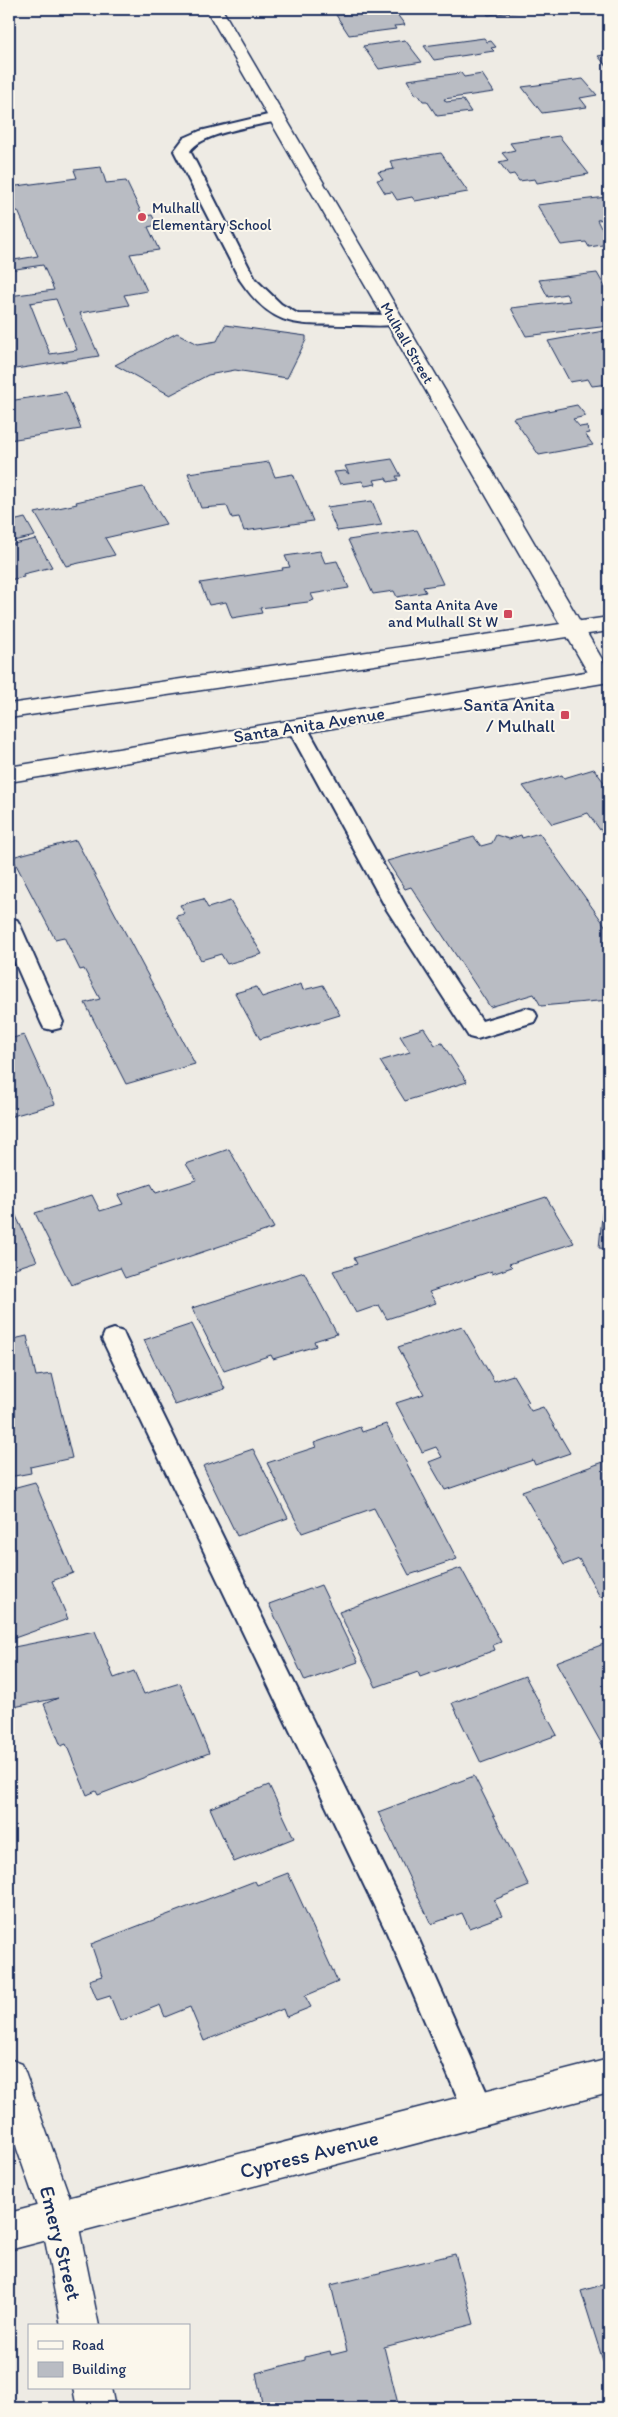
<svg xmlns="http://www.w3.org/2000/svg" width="618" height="2417" viewBox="0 0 618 2417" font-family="Itim,sans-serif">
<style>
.building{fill:#b9bcc3;stroke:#1b2f5e;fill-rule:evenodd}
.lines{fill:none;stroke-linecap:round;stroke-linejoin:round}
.service-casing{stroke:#1b2f5e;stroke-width:4}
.minor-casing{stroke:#1b2f5e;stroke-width:3}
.tertiary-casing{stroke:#1b2f5e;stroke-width:3}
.primary-casing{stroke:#1b2f5e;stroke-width:3}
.service{fill:#fbf7ec;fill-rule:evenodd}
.minor{fill:#fbf7ec;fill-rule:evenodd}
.tertiary{fill:#fbf7ec;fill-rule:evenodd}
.primary{fill:#fbf7ec;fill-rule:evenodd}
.poi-dot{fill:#d1495b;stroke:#fbf7ec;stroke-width:2}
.labels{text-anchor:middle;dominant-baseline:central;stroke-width:4;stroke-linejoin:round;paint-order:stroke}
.far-poi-label{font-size:15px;fill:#1b2f5e;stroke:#fbf7ec;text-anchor:start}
.far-street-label{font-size:15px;fill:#1b2f5e;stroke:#fbf7ec}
.poi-label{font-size:18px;fill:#1b2f5e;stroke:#fbf7ec;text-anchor:end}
.street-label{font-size:18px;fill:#1b2f5e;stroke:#fbf7ec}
.near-street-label{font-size:21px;fill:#1b2f5e;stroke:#fbf7ec}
</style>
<rect width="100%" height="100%" fill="#eeebe4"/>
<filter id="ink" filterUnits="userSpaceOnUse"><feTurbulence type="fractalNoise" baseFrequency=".02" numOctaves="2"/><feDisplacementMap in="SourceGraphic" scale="10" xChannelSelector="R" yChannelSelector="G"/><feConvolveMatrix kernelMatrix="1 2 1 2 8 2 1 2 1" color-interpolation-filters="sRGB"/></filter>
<g filter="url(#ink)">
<!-- building -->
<g class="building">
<path d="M 383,9 L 393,9 L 405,25 L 394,26 L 396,29 L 349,35 L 336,15 Z"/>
<path d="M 483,9 L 540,9 L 488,15 Z"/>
<path d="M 484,38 L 487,42 L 491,41 L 496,47 L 491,48 L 494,51 L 434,60 L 424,46 Z"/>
<path d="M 405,40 L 422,62 L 379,69 L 363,46 Z"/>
<path d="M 609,54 L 609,69 L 598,56 Z"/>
<path d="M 461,73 L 464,77 L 482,74 L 494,92 L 444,99 L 446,102 L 463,100 L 471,112 L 437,116 L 427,101 L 423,101 L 418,94 L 416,95 L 407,80 Z"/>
<path d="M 583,79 L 597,95 L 580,98 L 587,107 L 542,113 L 522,87 Z"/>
<path d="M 559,136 L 589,174 L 537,183 L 535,179 L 519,181 L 514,174 L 509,175 L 499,162 L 508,160 L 502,153 L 515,150 L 510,143 Z"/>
<path d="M 441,153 L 468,192 L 415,201 L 412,197 L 397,200 L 392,192 L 385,193 L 377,180 L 383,179 L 378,172 L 394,169 L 390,161 Z"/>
<path d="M 101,167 L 106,183 L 126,181 L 143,216 L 152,215 L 157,225 L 148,227 L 159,250 L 130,254 L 147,291 L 124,295 L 129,305 L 80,313 L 99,356 L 9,370 L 9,296 L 54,290 L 43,265 L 9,270 L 9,249 L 14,260 L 38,256 L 18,211 L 9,212 L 9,203 L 15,202 L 9,187 L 77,178 L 74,170 ZM 56,299 L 77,350 L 50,354 L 30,303 Z"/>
<path d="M 607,197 L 609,200 L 609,219 L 597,220 L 601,228 L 609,227 L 609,244 L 589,247 L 586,242 L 561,245 L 537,205 Z"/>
<path d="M 597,273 L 609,294 L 609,312 L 605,313 L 609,321 L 609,326 L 526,336 L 511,308 L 570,301 L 566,294 L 548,297 L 539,280 Z"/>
<path d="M 225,325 L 306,336 L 306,340 L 287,378 L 235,370 L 208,375 L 170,395 L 115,365 L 177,333 L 198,344 L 217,341 Z"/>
<path d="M 609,330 L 609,384 L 592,386 L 588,379 L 570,382 L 548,341 Z"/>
<path d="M 66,392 L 81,429 L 9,440 L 9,401 Z"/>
<path d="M 577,405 L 586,416 L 573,419 L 580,427 L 586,426 L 590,433 L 585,434 L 593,445 L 539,455 L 513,418 Z"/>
<path d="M 392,459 L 401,476 L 396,476 L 398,480 L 388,482 L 386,478 L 374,480 L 376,484 L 365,486 L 362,481 L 340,484 L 334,472 L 345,471 L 349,474 L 345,466 Z"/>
<path d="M 269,462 L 275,477 L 293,474 L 313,521 L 244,531 L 239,517 L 232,518 L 227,506 L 201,508 L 188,473 Z"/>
<path d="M 143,487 L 166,524 L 105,538 L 115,555 L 66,566 L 35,513 L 77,504 L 76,502 Z"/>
<path d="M 372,501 L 382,525 L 337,531 L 327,507 Z"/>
<path d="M 25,518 L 35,536 L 9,542 L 9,522 Z"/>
<path d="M 417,530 L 443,584 L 423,587 L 426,592 L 397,597 L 394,591 L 373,594 L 348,540 Z"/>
<path d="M 36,539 L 52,567 L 23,574 L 24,577 L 9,580 L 9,545 Z"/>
<path d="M 320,551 L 325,563 L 337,561 L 349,588 L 311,594 L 314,600 L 308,602 L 260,608 L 262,613 L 232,618 L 226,602 L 209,605 L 200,583 L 283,570 L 282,568 L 290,567 L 285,556 Z"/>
<path d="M 594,769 L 609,789 L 609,828 L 600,830 L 588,813 L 552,824 L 523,786 L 562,775 L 564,778 Z"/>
<path d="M 539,833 L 609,931 L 609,1000 L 541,1006 L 534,994 L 490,1007 L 411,887 L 405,889 L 387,861 L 474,837 L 481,846 L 492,843 L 496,835 L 509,839 L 521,835 L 522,838 Z"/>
<path d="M 76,840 L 195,1064 L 126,1084 L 85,1003 L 100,999 L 84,969 L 80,970 L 64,937 L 55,939 L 12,857 Z"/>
<path d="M 203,899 L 208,908 L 230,901 L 262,954 L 227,964 L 221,954 L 201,960 L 176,916 L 185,914 L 180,905 Z"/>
<path d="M 301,984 L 303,990 L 323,985 L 340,1015 L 260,1039 L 235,993 L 256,987 L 262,997 Z"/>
<path d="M 424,1028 L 435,1045 L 442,1043 L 467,1082 L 405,1101 L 380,1061 L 410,1052 L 400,1036 Z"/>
<path d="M 24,1035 L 55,1104 L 9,1117 L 9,1039 Z"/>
<path d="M 229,1149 L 274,1228 L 125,1278 L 120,1268 L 71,1285 L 35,1213 L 92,1195 L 100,1211 L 123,1204 L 118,1195 L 151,1184 L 156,1193 L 196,1180 L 186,1164 Z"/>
<path d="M 604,1195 L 609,1195 L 609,1249 L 599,1248 Z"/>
<path d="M 546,1197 L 574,1243 L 509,1264 L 512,1267 L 492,1274 L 492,1271 L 429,1292 L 436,1303 L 387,1319 L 379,1305 L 356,1313 L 333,1271 L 357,1264 L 354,1258 Z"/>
<path d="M 9,1201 L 37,1261 L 9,1270 Z"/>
<path d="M 304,1272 L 337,1334 L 314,1341 L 316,1346 L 273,1359 L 271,1355 L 224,1371 L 192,1308 Z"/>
<path d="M 192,1324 L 225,1389 L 175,1405 L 144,1340 Z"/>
<path d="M 462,1326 L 494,1381 L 513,1375 L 529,1402 L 526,1403 L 531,1411 L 543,1407 L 570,1453 L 535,1465 L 533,1460 L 445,1490 L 429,1462 L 442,1457 L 436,1447 L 422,1452 L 396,1403 L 424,1394 L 398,1347 Z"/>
<path d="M 27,1336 L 36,1376 L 52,1374 L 72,1458 L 30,1467 L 31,1473 L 9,1477 L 9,1340 Z"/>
<path d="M 386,1424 L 457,1559 L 409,1575 L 374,1508 L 302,1533 L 267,1463 L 316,1447 L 314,1443 L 360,1427 L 362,1432 Z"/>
<path d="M 253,1449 L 288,1518 L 237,1536 L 203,1466 Z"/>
<path d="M 609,1460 L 609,1594 L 600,1597 L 579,1559 L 564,1565 L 522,1491 Z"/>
<path d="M 35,1482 L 73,1573 L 52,1581 L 68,1619 L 9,1640 L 9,1489 Z"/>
<path d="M 461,1568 L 501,1642 L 493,1645 L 495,1650 L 420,1677 L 418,1672 L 376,1687 L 339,1612 Z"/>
<path d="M 321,1585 L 358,1662 L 305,1681 L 269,1604 Z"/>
<path d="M 95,1631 L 114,1678 L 134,1671 L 144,1694 L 180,1683 L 209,1753 L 98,1795 L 96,1791 L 87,1795 L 66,1744 L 61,1746 L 44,1704 L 58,1698 L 9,1708 L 9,1648 Z"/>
<path d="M 609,1642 L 609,1757 L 556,1662 Z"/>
<path d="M 525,1676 L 557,1735 L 481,1763 L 452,1703 Z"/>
<path d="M 474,1776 L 529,1886 L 494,1900 L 502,1916 L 469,1928 L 462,1913 L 431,1924 L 378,1812 Z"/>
<path d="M 269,1785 L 294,1838 L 234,1862 L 210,1808 Z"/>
<path d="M 288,1873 L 338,1982 L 305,1996 L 311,2007 L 286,2017 L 283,2009 L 204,2041 L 190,2007 L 165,2017 L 160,2005 L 120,2021 L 110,1996 L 97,2000 L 89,1980 L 102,1976 L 91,1944 L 255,1881 L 257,1885 Z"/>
<path d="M 455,2254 L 474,2324 L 384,2347 L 399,2408 L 263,2408 L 256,2373 L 305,2360 L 305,2357 L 330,2351 L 331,2355 L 347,2351 L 331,2285 Z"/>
<path d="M 609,2283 L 609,2380 L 581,2291 Z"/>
</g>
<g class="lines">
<defs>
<g id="service">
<path d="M 276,113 L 281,114 L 283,117 L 281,120 C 258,126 203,132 190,151 L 255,279 L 281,304 L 298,314 L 393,315 L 399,316 L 401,320 L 399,324 C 384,327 367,325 352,325 C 298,324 274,330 240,280 L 174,151 L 184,138 L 200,131 Z"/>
<path d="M 297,721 L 304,723 L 307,727 L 407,908 L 482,1021 L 526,1008 L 534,1010 L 537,1016 L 534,1022 L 477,1039 L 469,1037 L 387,910 L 287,727 L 290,723 Z"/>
<path d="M 9,918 L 17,920 L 20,925 L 63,1022 L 60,1028 L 52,1030 L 44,1028 L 41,1022 L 9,949 Z"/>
<path d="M 114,1329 L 123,1332 L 126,1339 L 408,1915 L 495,2111 L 490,2122 L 479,2126 L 468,2122 L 387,1933 L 102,1339 L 105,1332 Z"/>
</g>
<g id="minor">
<path d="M 206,9 L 222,9 L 609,671 L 609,681 L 601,683 L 593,681 L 590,676 Z"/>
<path d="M 9,2059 L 22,2064 L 77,2218 L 99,2326 L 61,2326 L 41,2218 L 9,2126 Z"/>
<path d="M 73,2388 L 111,2388 L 115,2408 L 77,2408 Z"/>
</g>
<path id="tertiary" d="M 609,2059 L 609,2093 L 9,2250 L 9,2213 Z"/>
<g id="primary">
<path d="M 609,617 L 609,631 L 9,718 L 9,704 Z"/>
<path d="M 609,668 L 609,682 L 9,782 L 9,767 Z"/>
</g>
</defs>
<!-- service casing -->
<use href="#service" class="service-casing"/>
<!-- minor casing -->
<use href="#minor" class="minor-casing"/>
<!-- tertiary casing -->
<use href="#tertiary" class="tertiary-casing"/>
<!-- primary casing -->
<use href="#primary" class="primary-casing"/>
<!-- service -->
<use href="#service" class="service"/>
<!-- minor -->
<use href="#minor" class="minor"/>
<!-- tertiary -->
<use href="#tertiary" class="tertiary"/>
<!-- primary -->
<use href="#primary" class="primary"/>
</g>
</g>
<!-- markers -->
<g class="poi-dot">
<circle cx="142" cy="217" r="5"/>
<rect x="503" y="609" width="10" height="10" rx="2.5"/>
<rect x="560" y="710" width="10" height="10" rx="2.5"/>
</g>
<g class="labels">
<!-- far-poi labels -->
<g class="far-poi-label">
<text x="152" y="208">Mulhall<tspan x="152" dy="17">Elementary School</tspan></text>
<text x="498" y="605" text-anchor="end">Santa Anita Ave<tspan x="498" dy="17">and Mulhall St W</tspan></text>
</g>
<!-- far-street labels -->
<g class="far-street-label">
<text transform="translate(407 343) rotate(60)">Mulhall Street</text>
</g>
<!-- poi labels -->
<g class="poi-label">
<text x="555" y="705">Santa Anita<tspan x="555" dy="21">/ Mulhall</tspan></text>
</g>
<!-- street labels -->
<g class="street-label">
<text transform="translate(309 725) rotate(-9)">Santa Anita Avenue</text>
</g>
<!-- near-street labels -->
<g class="near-street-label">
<text transform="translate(309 2154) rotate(-14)">Cypress Avenue</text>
<text transform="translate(61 2243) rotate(76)">Emery Street</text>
</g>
</g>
<!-- margin -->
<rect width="618" height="2417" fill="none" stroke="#fbf7ec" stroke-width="30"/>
<rect x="15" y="15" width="588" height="2387" fill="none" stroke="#1b2f5e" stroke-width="2" filter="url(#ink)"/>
<!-- legend -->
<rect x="28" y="2324" width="162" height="65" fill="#fbf7ec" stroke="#a1a7b3"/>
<rect x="38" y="2341" width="25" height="8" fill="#fbf7ec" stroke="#a1a7b3"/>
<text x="72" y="2350" font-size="15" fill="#1b2f5e">Road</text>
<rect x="38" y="2362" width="25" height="15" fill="#b9bcc3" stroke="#a1a7b3"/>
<text x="72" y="2374" font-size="15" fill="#1b2f5e">Building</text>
</svg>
